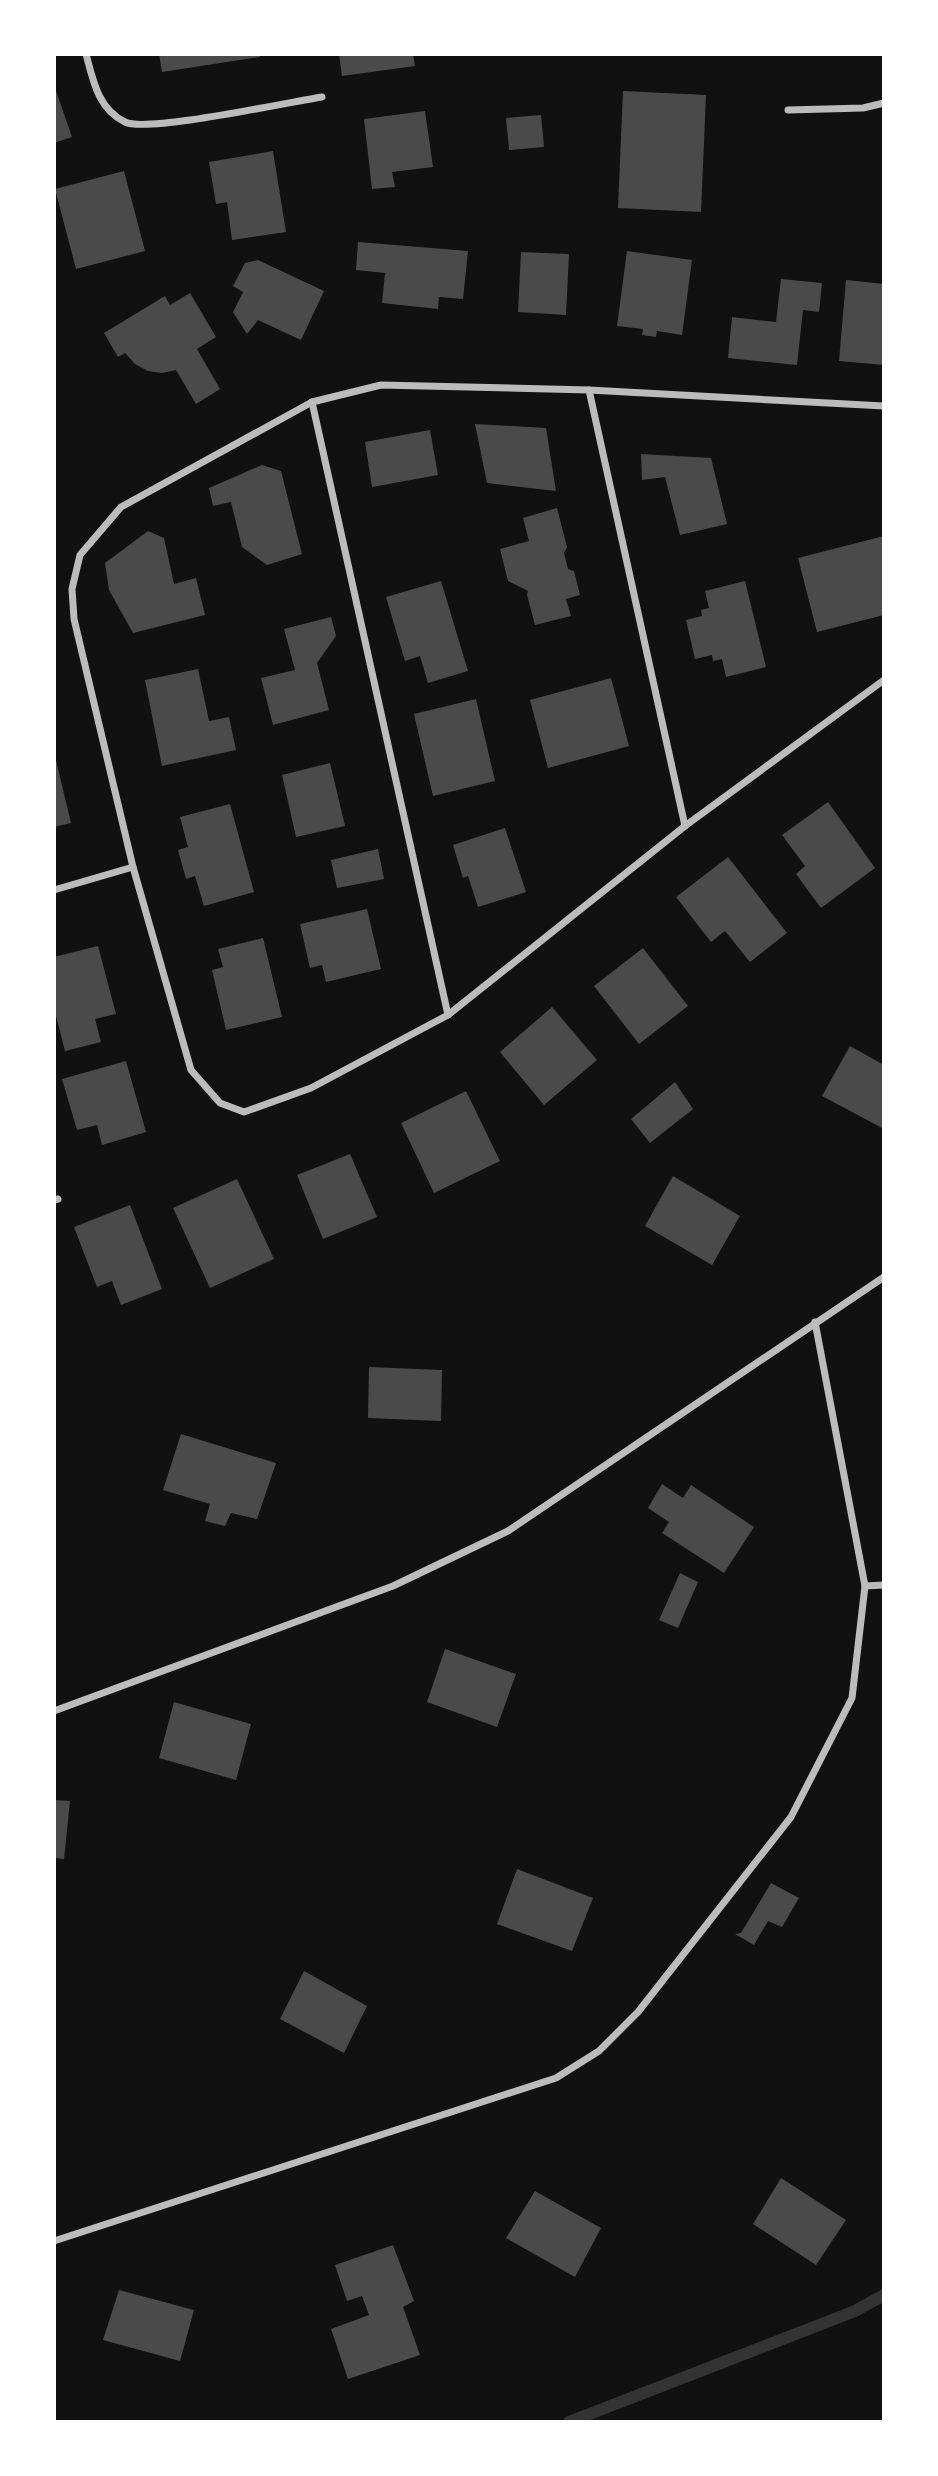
<svg xmlns="http://www.w3.org/2000/svg" width="938" height="2476" viewBox="0 0 938 2476" font-family="Cabin,sans-serif">
<style>
.lines{fill:none;stroke-linecap:round;stroke-linejoin:round}
.stream{stroke:#333;stroke-width:12}
.building{fill:#4a4a4a}
.minor{stroke:#bcbcbc;stroke-width:7}
</style>
<rect width="100%" height="100%" fill="#111"/>
<g class="lines">
<!-- stream -->
<path class="stream" d="M 569,2422 L 855,2311 L 884,2295"/>
</g>
<!-- building -->
<g class="building">
<path d="M 159,54 L 260,54 L 260,57 L 162,72 Z"/>
<path d="M 339,54 L 413,54 L 415,66 L 342,76 Z"/>
<path d="M 54,85 L 72,137 L 54,143 Z"/>
<path d="M 623,91 L 706,95 L 701,212 L 618,208 Z"/>
<path d="M 425,111 L 433,167 L 392,172 L 395,187 L 372,189 L 364,119 Z"/>
<path d="M 541,115 L 544,147 L 509,150 L 506,118 Z"/>
<path d="M 273,151 L 286,232 L 232,240 L 227,202 L 216,204 L 209,162 Z"/>
<path d="M 124,171 L 145,251 L 76,269 L 55,189 Z"/>
<path d="M 358,242 L 468,251 L 463,299 L 439,297 L 438,309 L 382,303 L 385,273 L 356,270 Z"/>
<path d="M 627,251 L 692,260 L 682,335 L 657,331 L 656,337 L 642,335 L 643,329 L 617,326 Z"/>
<path d="M 521,252 L 569,254 L 566,315 L 518,312 Z"/>
<path d="M 258,260 L 324,291 L 301,340 L 258,320 L 247,334 L 233,312 L 243,292 L 233,286 L 245,263 Z"/>
<path d="M 781,279 L 822,283 L 819,312 L 803,310 L 797,365 L 728,358 L 732,317 L 776,322 Z"/>
<path d="M 846,280 L 884,284 L 884,365 L 839,361 Z"/>
<path d="M 190,293 L 216,337 L 197,349 L 220,389 L 196,404 L 176,370 L 162,373 L 148,371 L 135,364 L 125,353 L 118,357 L 104,333 L 165,296 L 170,305 Z"/>
<path d="M 475,424 L 546,428 L 556,491 L 487,483 Z"/>
<path d="M 430,430 L 438,475 L 372,487 L 365,442 Z"/>
<path d="M 641,454 L 711,458 L 727,524 L 680,535 L 665,477 L 642,480 Z"/>
<path d="M 262,465 L 281,471 L 302,554 L 267,565 L 242,547 L 231,502 L 213,506 L 209,488 Z"/>
<path d="M 557,508 L 567,547 L 564,553 L 568,569 L 574,571 L 580,595 L 566,599 L 571,616 L 535,625 L 527,595 L 528,591 L 508,581 L 500,549 L 529,541 L 523,518 Z"/>
<path d="M 148,531 L 164,538 L 174,584 L 196,578 L 205,615 L 133,633 L 109,590 L 105,563 Z"/>
<path d="M 884,536 L 884,615 L 817,632 L 798,558 Z"/>
<path d="M 441,581 L 468,671 L 428,683 L 420,656 L 405,661 L 386,597 Z"/>
<path d="M 745,581 L 766,667 L 726,677 L 722,659 L 713,661 L 712,655 L 695,659 L 686,620 L 702,616 L 701,610 L 709,608 L 705,591 Z"/>
<path d="M 331,617 L 336,636 L 317,663 L 329,710 L 273,725 L 261,678 L 295,670 L 284,629 Z"/>
<path d="M 198,669 L 209,721 L 229,717 L 236,750 L 162,766 L 145,680 Z"/>
<path d="M 611,678 L 629,746 L 548,768 L 530,700 Z"/>
<path d="M 476,699 L 495,781 L 433,796 L 414,714 Z"/>
<path d="M 55,756 L 71,823 L 54,827 L 54,757 Z"/>
<path d="M 330,763 L 345,826 L 296,837 L 282,775 Z"/>
<path d="M 828,802 L 875,868 L 821,908 L 796,874 L 805,866 L 782,835 Z"/>
<path d="M 230,804 L 254,892 L 204,906 L 195,876 L 186,879 L 178,850 L 188,847 L 180,817 Z"/>
<path d="M 505,828 L 526,892 L 478,907 L 468,876 L 463,878 L 453,845 Z"/>
<path d="M 378,849 L 384,879 L 337,888 L 331,860 Z"/>
<path d="M 728,857 L 787,933 L 750,962 L 725,931 L 711,942 L 676,897 Z"/>
<path d="M 367,909 L 381,969 L 326,982 L 322,965 L 310,968 L 300,924 Z"/>
<path d="M 263,938 L 282,1017 L 226,1030 L 212,970 L 223,967 L 218,949 Z"/>
<path d="M 98,946 L 116,1014 L 95,1019 L 101,1042 L 65,1051 L 54,1008 L 54,957 Z"/>
<path d="M 643,948 L 688,1006 L 639,1044 L 594,986 Z"/>
<path d="M 552,1007 L 597,1060 L 544,1105 L 500,1052 Z"/>
<path d="M 850,1046 L 884,1065 L 884,1129 L 822,1096 Z"/>
<path d="M 126,1061 L 146,1132 L 102,1145 L 97,1125 L 77,1130 L 62,1079 Z"/>
<path d="M 675,1082 L 693,1109 L 650,1143 L 631,1119 Z"/>
<path d="M 466,1091 L 500,1161 L 434,1193 L 401,1123 Z"/>
<path d="M 350,1154 L 377,1217 L 323,1239 L 297,1175 Z"/>
<path d="M 673,1176 L 740,1216 L 712,1265 L 645,1226 Z"/>
<path d="M 237,1179 L 274,1259 L 210,1288 L 173,1208 Z"/>
<path d="M 130,1205 L 162,1289 L 121,1305 L 112,1281 L 97,1287 L 74,1227 Z"/>
<path d="M 369,1367 L 442,1370 L 441,1421 L 368,1418 Z"/>
<path d="M 181,1434 L 276,1463 L 257,1519 L 231,1513 L 225,1526 L 205,1521 L 210,1504 L 163,1490 Z"/>
<path d="M 662,1484 L 683,1498 L 691,1485 L 754,1527 L 724,1573 L 662,1533 L 669,1522 L 648,1508 Z"/>
<path d="M 680,1573 L 698,1582 L 678,1628 L 659,1620 Z"/>
<path d="M 445,1649 L 516,1674 L 497,1727 L 427,1702 Z"/>
<path d="M 174,1702 L 251,1724 L 236,1780 L 159,1758 Z"/>
<path d="M 54,1800 L 70,1801 L 64,1859 L 54,1858 Z"/>
<path d="M 517,1869 L 593,1898 L 572,1951 L 497,1924 Z"/>
<path d="M 771,1883 L 799,1898 L 782,1927 L 768,1921 L 754,1945 L 735,1934 L 741,1933 Z"/>
<path d="M 304,1971 L 367,2006 L 344,2053 L 280,2019 Z"/>
<path d="M 781,2178 L 846,2220 L 816,2265 L 753,2224 Z"/>
<path d="M 535,2191 L 601,2228 L 575,2277 L 506,2238 Z"/>
<path d="M 393,2245 L 414,2301 L 403,2307 L 420,2355 L 348,2379 L 331,2329 L 369,2315 L 362,2296 L 347,2301 L 335,2265 Z"/>
<path d="M 119,2290 L 194,2310 L 180,2361 L 103,2340 Z"/>
</g>
<g class="lines">
<!-- minor -->
<g class="minor">
<path d="M 86,54 C 93,80 98,109 125,122 C 147,133 289,102 322,97"/>
<path d="M 788,110 L 863,108 L 884,103"/>
<path d="M 589,390 L 685,826"/>
<path d="M 312,402 L 448,1015"/>
<path d="M 884,406 L 589,390 L 381,385 L 312,402 L 121,507 L 80,555 L 72,589 L 74,619 L 133,867 L 191,1070 L 220,1103 L 244,1112 L 311,1088 L 448,1015 L 685,826 L 884,680"/>
<path d="M 54,890 L 133,867"/>
<path d="M 54,1200 L 58,1199"/>
<path d="M 865,1586 L 884,1585"/>
<path d="M 54,1711 L 393,1586 L 508,1531 L 884,1277"/>
<path d="M 54,2241 L 556,2078 L 599,2051 L 638,2012 L 791,1817 L 852,1698 L 865,1586 L 815,1322"/>
</g>
</g>
<!-- border -->
<rect width="938" height="2476" fill="none" stroke="#ffffff" stroke-width="112"/>
</svg>
